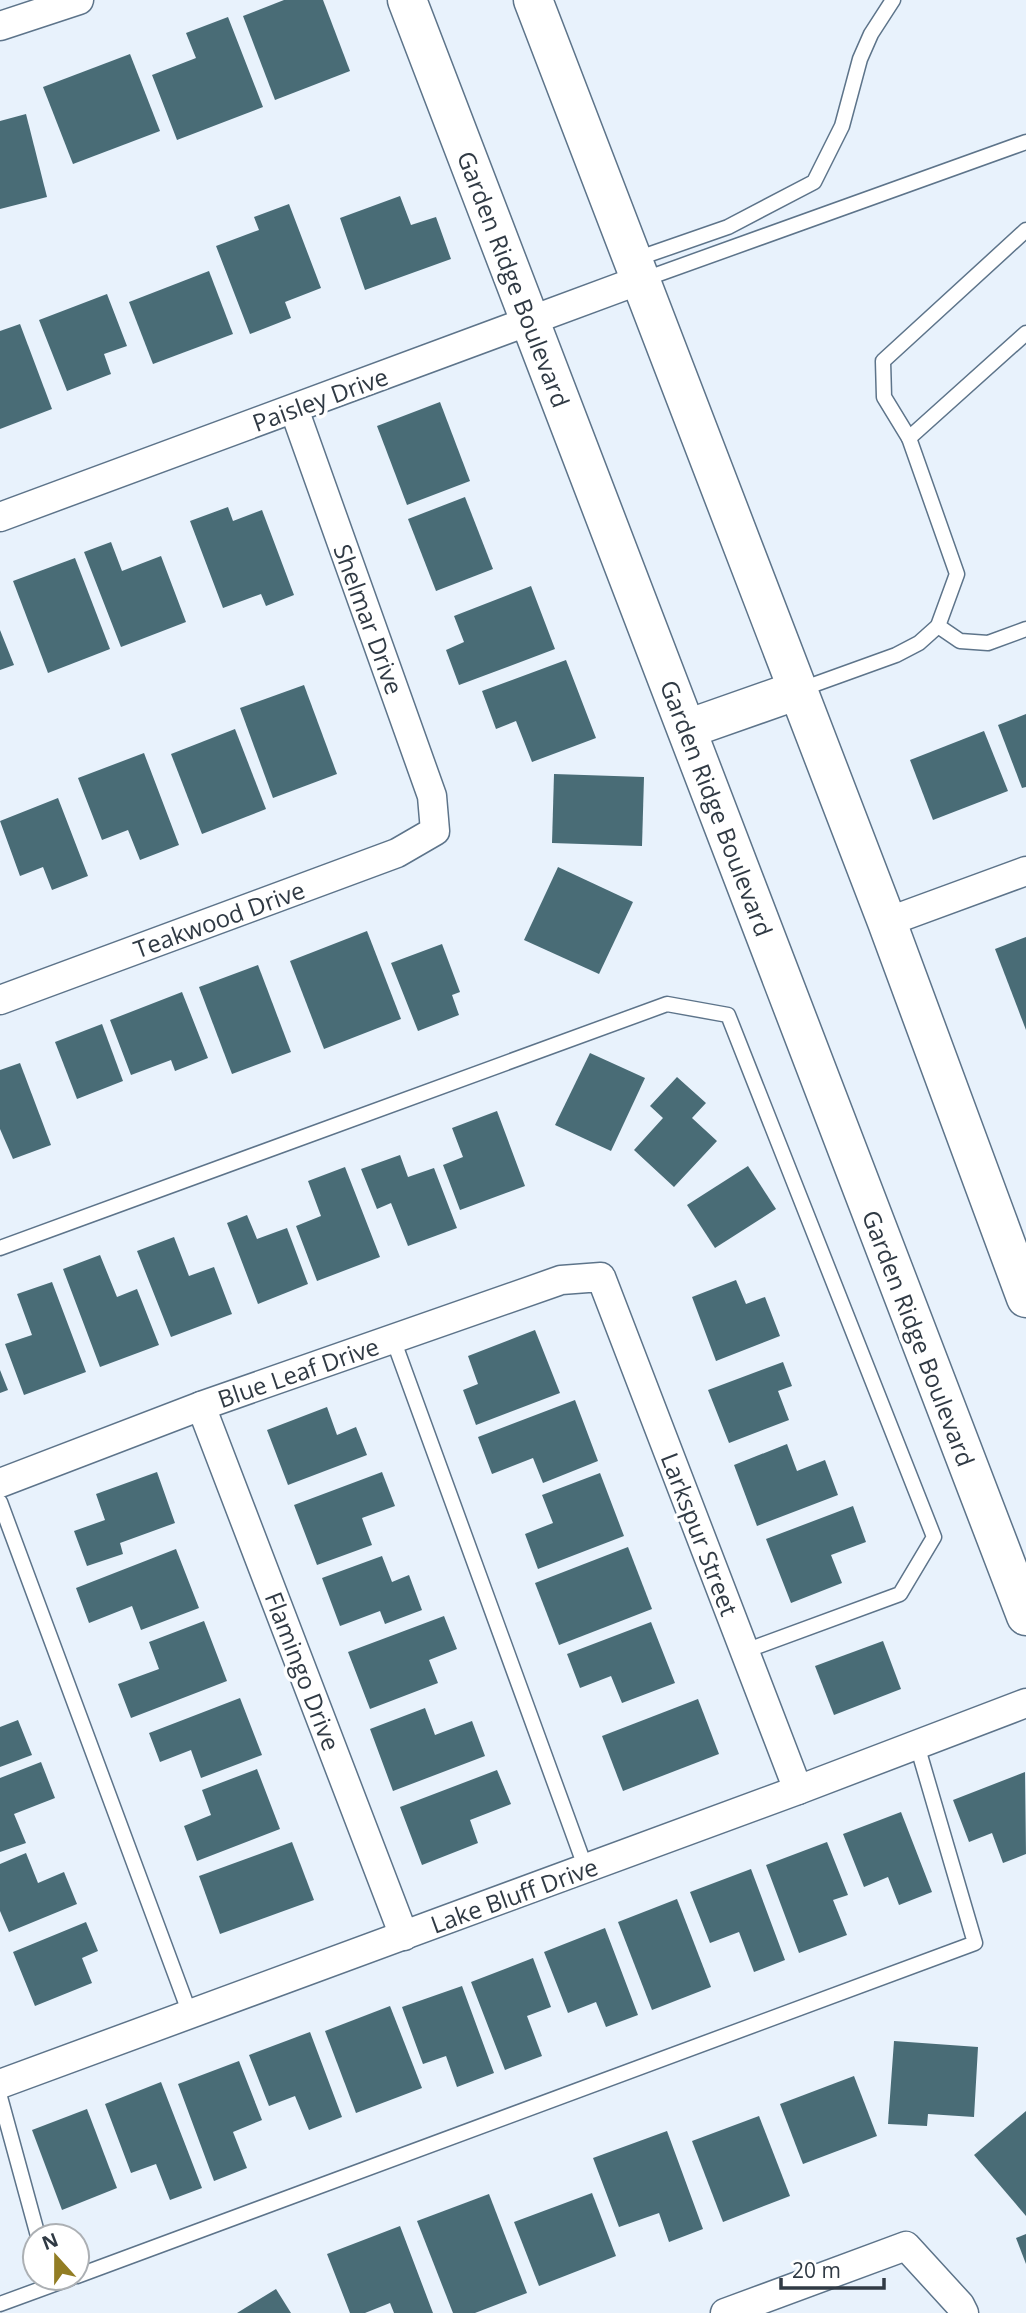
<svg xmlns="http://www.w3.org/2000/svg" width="1026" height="2313" viewBox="0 0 1026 2313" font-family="'Open Sans',sans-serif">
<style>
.building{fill:#496c76}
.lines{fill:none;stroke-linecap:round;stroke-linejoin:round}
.lane-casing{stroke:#5d748a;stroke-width:17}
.street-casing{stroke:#5d748a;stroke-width:31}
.secondary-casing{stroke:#5d748a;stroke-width:41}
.lane{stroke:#fff;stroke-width:14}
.street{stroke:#fff;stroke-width:28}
.secondary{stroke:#fff;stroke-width:38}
.labels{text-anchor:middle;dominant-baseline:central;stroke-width:7;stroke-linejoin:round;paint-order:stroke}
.street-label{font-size:24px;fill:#303a44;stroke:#fff}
</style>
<rect width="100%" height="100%" fill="#e8f2fc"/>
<!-- building -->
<g class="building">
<path d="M 284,0 L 323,0 L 350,71 L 275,100 L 243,16 Z"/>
<path d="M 228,17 L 263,107 L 177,140 L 152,75 L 196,58 L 186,33 Z"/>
<path d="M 130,54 L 160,131 L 73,164 L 43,87 Z"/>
<path d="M 26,114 L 47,197 L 0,209 L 0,121 Z"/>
<path d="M 400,196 L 411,225 L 436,217 L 451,259 L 365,290 L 340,218 Z"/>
<path d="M 289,204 L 321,288 L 285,302 L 291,318 L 250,334 L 216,246 L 259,230 L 254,217 Z"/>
<path d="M 209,271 L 233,334 L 153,364 L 129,302 Z"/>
<path d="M 107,294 L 127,346 L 104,354 L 111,374 L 67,391 L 39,320 Z"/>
<path d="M 20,324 L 52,409 L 0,429 L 0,331 Z"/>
<path d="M 440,402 L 470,481 L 407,505 L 377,426 Z"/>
<path d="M 465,497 L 493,569 L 436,591 L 408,519 Z"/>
<path d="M 228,507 L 233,521 L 262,510 L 294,595 L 266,606 L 261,594 L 223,608 L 190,521 Z"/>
<path d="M 111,542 L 122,571 L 161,556 L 186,622 L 121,647 L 84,552 Z"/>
<path d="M 75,558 L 110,649 L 48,673 L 13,581 Z"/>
<path d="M 531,586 L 555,649 L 459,685 L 446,650 L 464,642 L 454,616 Z"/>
<path d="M 0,630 L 14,665 L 0,670 Z"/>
<path d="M 566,660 L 596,738 L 532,762 L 516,721 L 496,729 L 482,691 Z"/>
<path d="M 304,685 L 337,774 L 273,798 L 240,708 Z"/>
<path d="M 1026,714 L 1026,787 L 1022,788 L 998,725 Z"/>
<path d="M 235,729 L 266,809 L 202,834 L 171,754 Z"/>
<path d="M 984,731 L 1008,791 L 933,820 L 910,760 Z"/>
<path d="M 144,753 L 179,845 L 140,860 L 128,830 L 102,840 L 78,778 Z"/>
<path d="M 554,774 L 644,777 L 642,846 L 552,843 Z"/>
<path d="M 58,798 L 88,876 L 52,890 L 43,867 L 20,876 L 0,821 Z"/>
<path d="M 558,867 L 633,902 L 599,974 L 524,940 Z"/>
<path d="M 367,931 L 401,1019 L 324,1049 L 290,961 Z"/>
<path d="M 1026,937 L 1026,1030 L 995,949 Z"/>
<path d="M 442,944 L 460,992 L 452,995 L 459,1015 L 418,1031 L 391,963 Z"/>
<path d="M 258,965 L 291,1052 L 232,1074 L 199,987 Z"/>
<path d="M 182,992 L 208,1058 L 175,1071 L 171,1060 L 131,1075 L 110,1020 Z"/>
<path d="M 102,1024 L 123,1081 L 77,1099 L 55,1042 Z"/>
<path d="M 590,1053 L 645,1078 L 611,1151 L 555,1125 Z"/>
<path d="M 20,1063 L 51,1145 L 13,1159 L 0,1129 L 0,1070 Z"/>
<path d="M 677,1077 L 706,1103 L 692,1118 L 717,1141 L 674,1187 L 634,1150 L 663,1118 L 650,1106 Z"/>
<path d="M 497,1111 L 525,1186 L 460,1210 L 443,1165 L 463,1157 L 452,1128 Z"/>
<path d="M 400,1155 L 408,1177 L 434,1168 L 457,1228 L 408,1246 L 391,1203 L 377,1209 L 361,1169 Z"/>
<path d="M 748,1166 L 776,1209 L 715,1248 L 687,1205 Z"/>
<path d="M 345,1167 L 380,1257 L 317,1281 L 296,1226 L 321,1216 L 308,1181 Z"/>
<path d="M 247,1215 L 257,1239 L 287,1228 L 308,1284 L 258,1304 L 227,1223 Z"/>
<path d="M 174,1237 L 189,1276 L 214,1267 L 232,1314 L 171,1337 L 137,1251 Z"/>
<path d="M 100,1255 L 117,1297 L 137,1289 L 159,1345 L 100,1367 L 63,1269 Z"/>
<path d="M 736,1280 L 746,1304 L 765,1297 L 780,1336 L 716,1361 L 692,1297 Z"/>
<path d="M 52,1282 L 86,1372 L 24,1395 L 5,1344 L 32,1335 L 17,1294 Z"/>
<path d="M 535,1330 L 560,1393 L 476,1425 L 463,1390 L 478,1384 L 468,1356 Z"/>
<path d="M 783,1362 L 792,1386 L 778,1391 L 789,1420 L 729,1443 L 708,1390 Z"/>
<path d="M 0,1370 L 8,1390 L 0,1393 Z"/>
<path d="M 575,1400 L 598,1461 L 543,1483 L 533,1458 L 492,1474 L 478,1437 Z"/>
<path d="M 327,1407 L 337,1435 L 356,1427 L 367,1455 L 288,1485 L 267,1430 Z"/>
<path d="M 787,1444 L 797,1471 L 825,1460 L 838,1495 L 757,1526 L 734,1465 Z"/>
<path d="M 157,1472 L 175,1523 L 120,1543 L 123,1554 L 87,1566 L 74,1531 L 105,1520 L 96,1494 Z"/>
<path d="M 382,1472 L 395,1506 L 362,1518 L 372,1545 L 317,1565 L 294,1505 Z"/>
<path d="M 600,1473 L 624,1536 L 538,1569 L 525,1534 L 553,1523 L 542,1495 Z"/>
<path d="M 853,1506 L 866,1542 L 831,1555 L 842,1583 L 791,1603 L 766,1539 Z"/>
<path d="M 628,1547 L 652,1609 L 559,1645 L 535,1583 Z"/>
<path d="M 176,1549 L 199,1608 L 141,1630 L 132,1606 L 89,1623 L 76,1588 Z"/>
<path d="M 382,1556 L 392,1582 L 409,1575 L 422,1610 L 385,1624 L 380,1611 L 340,1626 L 322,1578 Z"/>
<path d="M 444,1616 L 457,1649 L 429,1660 L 438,1683 L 370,1709 L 348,1652 Z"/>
<path d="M 204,1621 L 227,1681 L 131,1718 L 118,1684 L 159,1669 L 149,1642 Z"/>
<path d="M 651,1622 L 675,1683 L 622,1703 L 611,1676 L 580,1688 L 567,1654 Z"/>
<path d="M 883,1641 L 901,1689 L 834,1715 L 815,1666 Z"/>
<path d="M 240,1698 L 262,1755 L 201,1778 L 191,1750 L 160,1762 L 149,1733 Z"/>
<path d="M 698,1699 L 719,1754 L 623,1791 L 602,1736 Z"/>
<path d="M 425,1708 L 435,1735 L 472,1721 L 485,1756 L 393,1791 L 370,1729 Z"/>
<path d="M 18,1720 L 32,1755 L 0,1767 L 0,1727 Z"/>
<path d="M 41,1762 L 55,1798 L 14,1814 L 26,1843 L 0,1852 L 0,1778 Z"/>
<path d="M 257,1769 L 280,1829 L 197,1861 L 184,1826 L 211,1815 L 202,1790 Z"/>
<path d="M 497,1770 L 511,1804 L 470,1820 L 478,1843 L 422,1865 L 400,1807 Z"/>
<path d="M 1025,1772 L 1026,1854 L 1003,1863 L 992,1833 L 969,1842 L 953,1800 Z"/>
<path d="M 901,1812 L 932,1892 L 899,1905 L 888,1877 L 864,1887 L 843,1834 Z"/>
<path d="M 292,1842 L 314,1900 L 220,1934 L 199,1876 Z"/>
<path d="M 827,1842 L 848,1895 L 833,1900 L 847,1935 L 799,1953 L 766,1865 Z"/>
<path d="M 26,1853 L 38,1883 L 64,1872 L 77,1904 L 9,1932 L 0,1911 L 0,1864 Z"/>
<path d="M 751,1869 L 785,1960 L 754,1972 L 739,1932 L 710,1943 L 690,1892 Z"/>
<path d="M 677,1899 L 711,1987 L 652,2010 L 618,1922 Z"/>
<path d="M 86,1922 L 98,1951 L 82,1958 L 92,1983 L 35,2006 L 13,1952 Z"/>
<path d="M 605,1928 L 638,2015 L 606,2027 L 596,2002 L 568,2013 L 544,1952 Z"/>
<path d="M 533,1958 L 551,2007 L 527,2016 L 542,2056 L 505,2070 L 471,1982 Z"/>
<path d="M 462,1986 L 494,2073 L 457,2087 L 446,2056 L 423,2064 L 402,2007 Z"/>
<path d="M 390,2006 L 422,2088 L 356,2113 L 325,2031 Z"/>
<path d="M 310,2032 L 342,2117 L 309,2130 L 295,2096 L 269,2106 L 249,2055 Z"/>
<path d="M 894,2041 L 978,2047 L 974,2117 L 928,2114 L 927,2126 L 888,2124 Z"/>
<path d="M 239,2061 L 262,2120 L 233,2132 L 247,2168 L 214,2181 L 178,2084 Z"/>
<path d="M 854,2076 L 877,2136 L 803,2164 L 780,2104 Z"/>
<path d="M 161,2082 L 202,2188 L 170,2200 L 156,2164 L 131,2173 L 105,2104 Z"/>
<path d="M 87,2109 L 117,2188 L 62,2210 L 32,2130 Z"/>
<path d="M 1026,2111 L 1026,2216 L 974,2155 Z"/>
<path d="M 759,2116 L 790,2196 L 723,2222 L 692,2141 Z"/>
<path d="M 667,2131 L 703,2229 L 669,2242 L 659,2213 L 619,2227 L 593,2158 Z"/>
<path d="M 592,2193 L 616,2256 L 539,2286 L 514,2222 Z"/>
<path d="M 489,2194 L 527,2293 L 475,2313 L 453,2313 L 417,2221 Z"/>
<path d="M 400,2226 L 433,2313 L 394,2313 L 390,2303 L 365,2313 L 350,2313 L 327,2254 Z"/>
<path d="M 1026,2234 L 1026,2264 L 1016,2238 Z"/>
<path d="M 276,2289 L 291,2313 L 237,2313 Z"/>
</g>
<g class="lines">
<defs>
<g id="lane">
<path d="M 633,260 L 728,227 L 814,182 L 842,126 L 860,59 L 871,34 L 893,0"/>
<path d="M 642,280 L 1026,142"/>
<path d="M 909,438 L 884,397 L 883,361 L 1026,230"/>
<path d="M 938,626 L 960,641 L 988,643 L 1026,629"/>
<path d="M 799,690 L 896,655 L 919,643 L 938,626 L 957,574 L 909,438 L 1026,333"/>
<path d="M 0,1248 L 667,1004 L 728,1015 L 934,1537 L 900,1594 L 745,1651"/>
<path d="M 393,1339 L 586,1869"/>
<path d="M 0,1502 L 190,2014"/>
<path d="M 0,2097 L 38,2236"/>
<path d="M 77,2276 L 975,1943 L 917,1745"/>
<path d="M 0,2304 L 71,2278"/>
</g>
<g id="street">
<path d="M 0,26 L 79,0"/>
<path d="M 0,517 L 640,280"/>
<path d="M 887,922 L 1026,871"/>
<path d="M 0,1000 L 397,853 L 435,831 L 432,796 L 294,409"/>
<path d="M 201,1406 L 404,1936"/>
<path d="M 0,1483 L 201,1406 L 561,1280 L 601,1277 L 798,1790"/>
<path d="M 0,2084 L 798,1790 L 1026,1703"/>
<path d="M 725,2313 L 906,2246 L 960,2305 L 964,2313"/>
</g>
<g id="secondary">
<path d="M 407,0 L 1026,1616"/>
<path d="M 533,0 L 887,922 L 1026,1298"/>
<path d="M 687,729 L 798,690"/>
</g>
</defs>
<!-- lane casing -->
<use href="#lane" class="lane-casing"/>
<!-- street casing -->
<use href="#street" class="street-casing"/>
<!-- secondary casing -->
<use href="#secondary" class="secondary-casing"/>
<!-- lane -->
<use href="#lane" class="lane"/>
<!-- street -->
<use href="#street" class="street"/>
<!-- secondary -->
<use href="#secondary" class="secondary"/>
</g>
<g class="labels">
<!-- street labels -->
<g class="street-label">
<text transform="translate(514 279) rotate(69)">Garden Ridge Boulevard</text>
<text transform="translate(320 399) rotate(-20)">Paisley Drive</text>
<text transform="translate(369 619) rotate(70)">Shelmar Drive</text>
<text transform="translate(717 808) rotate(69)">Garden Ridge Boulevard</text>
<text transform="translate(219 919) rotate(-20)">Teakwood Drive</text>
<text transform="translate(919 1338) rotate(69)">Garden Ridge Boulevard</text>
<text transform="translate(298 1372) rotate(-19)">Blue Leaf Drive</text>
<text transform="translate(700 1534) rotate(69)">Larkspur Street</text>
<text transform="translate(303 1671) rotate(69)">Flamingo Drive</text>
<text transform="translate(514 1895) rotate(-20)">Lake Bluff Drive</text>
</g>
</g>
<!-- north arrow -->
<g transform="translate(56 2257) rotate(339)"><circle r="33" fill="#ffffff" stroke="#acb0b4" stroke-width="2"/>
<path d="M0-5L12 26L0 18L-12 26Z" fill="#927d24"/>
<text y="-10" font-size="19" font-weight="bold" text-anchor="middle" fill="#303a44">N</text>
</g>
<!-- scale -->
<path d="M781 2278v10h103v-10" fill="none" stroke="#303a44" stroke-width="3.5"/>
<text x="792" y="2278" font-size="21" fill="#303a44" stroke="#ffffff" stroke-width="5" paint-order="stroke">20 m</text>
</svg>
